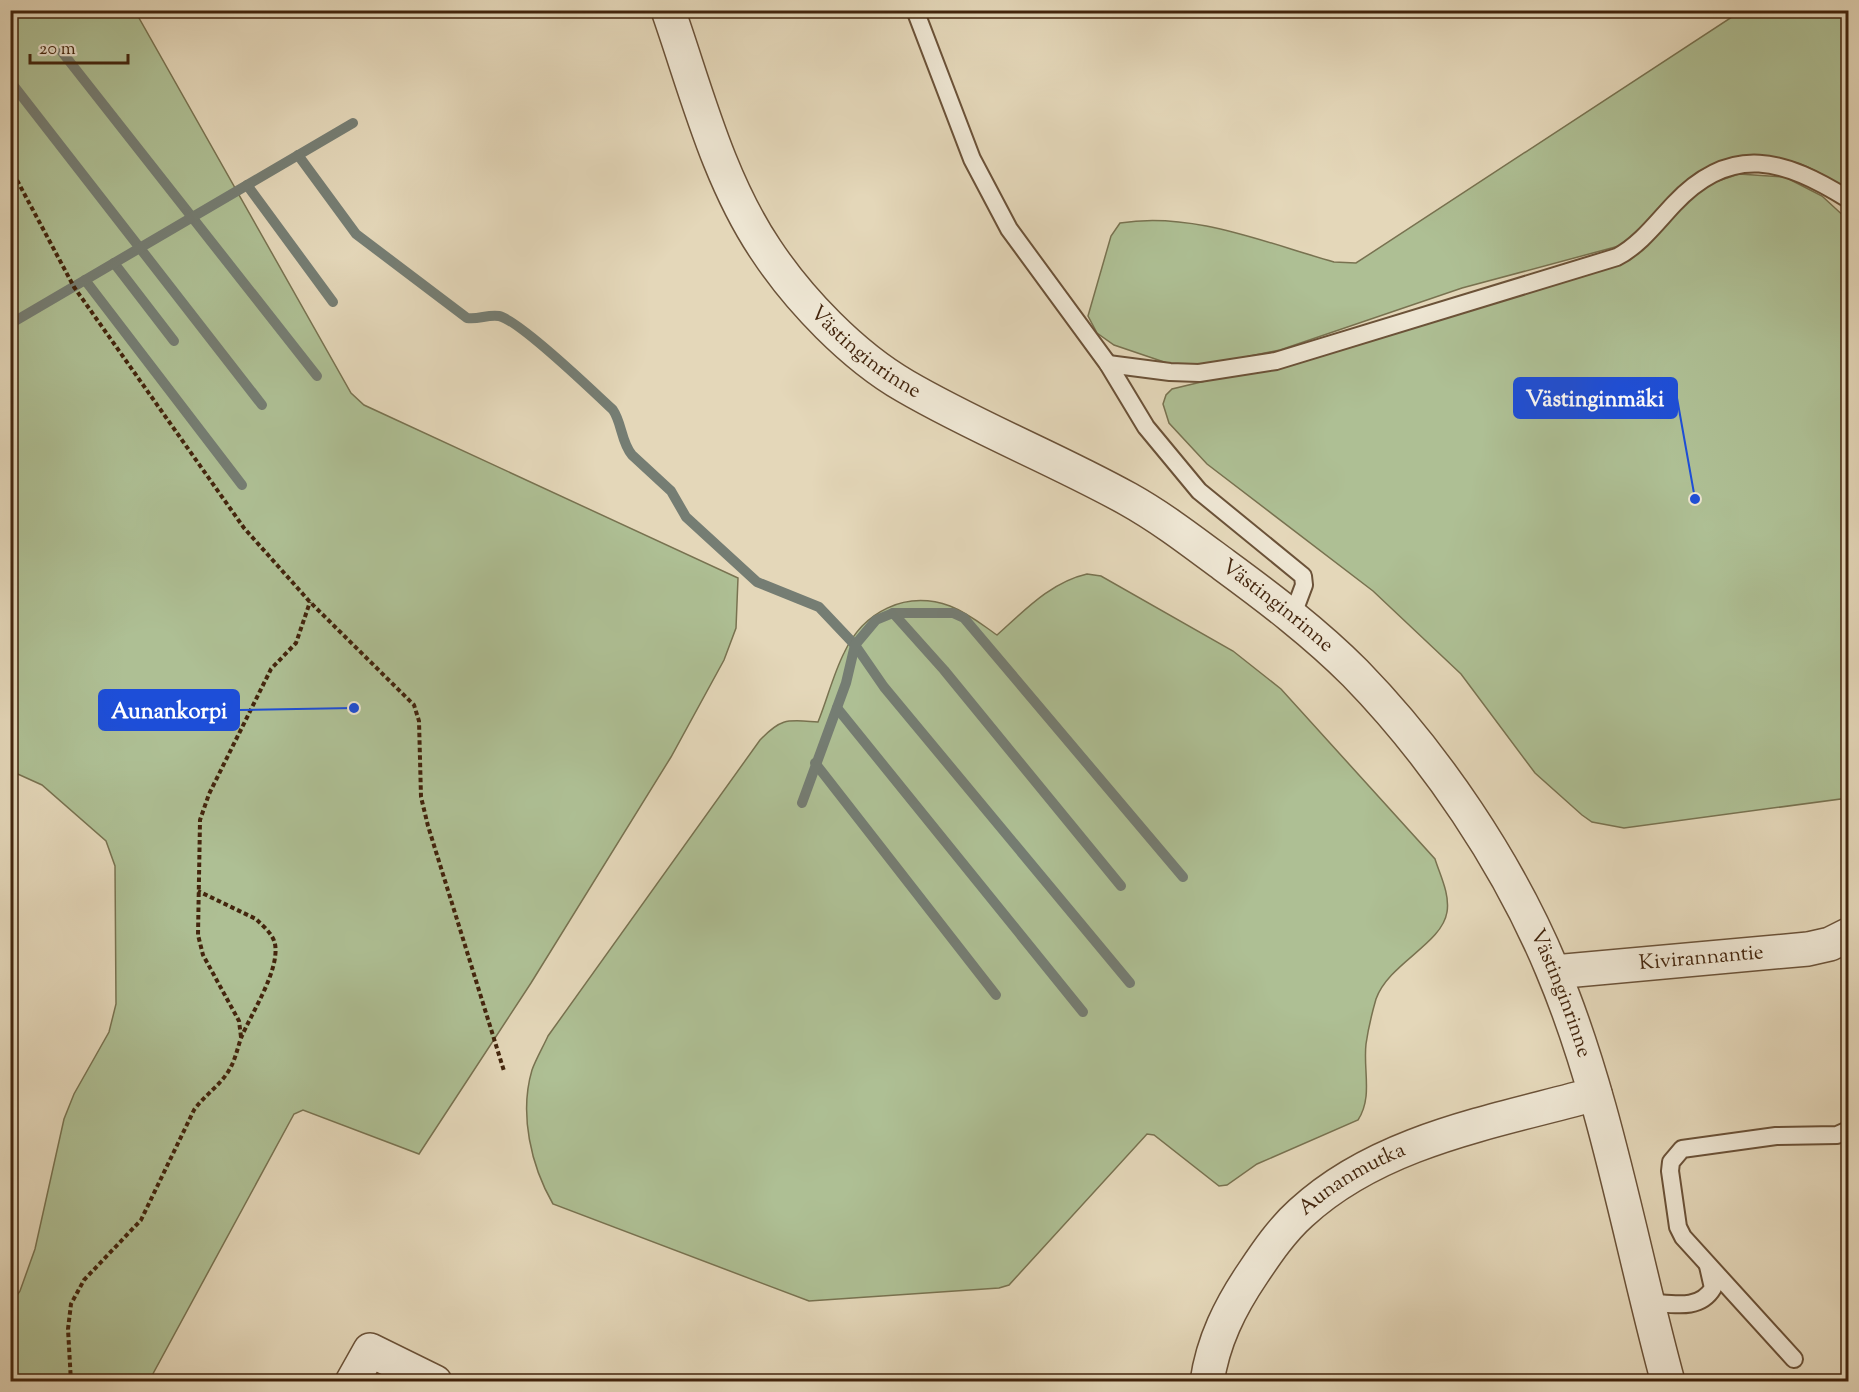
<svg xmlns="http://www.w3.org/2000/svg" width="1859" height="1392" viewBox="0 0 1859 1392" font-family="'Sorts Mill Goudy',serif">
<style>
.green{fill:#aebf94;stroke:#787250;stroke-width:1.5}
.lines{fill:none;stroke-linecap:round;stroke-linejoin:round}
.stream{stroke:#757d73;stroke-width:10}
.service-casing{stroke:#6b5238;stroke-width:20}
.minor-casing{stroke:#6b5238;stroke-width:36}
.path{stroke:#43250d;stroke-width:4;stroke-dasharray:4.5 3;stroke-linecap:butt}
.service{stroke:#ede5d2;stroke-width:16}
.minor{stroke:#ede5d2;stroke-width:33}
.labels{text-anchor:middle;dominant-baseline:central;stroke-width:4.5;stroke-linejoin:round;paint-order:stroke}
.street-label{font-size:21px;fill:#43250d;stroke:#ede5d2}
.leader{fill:none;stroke:#1d4ed8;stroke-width:2}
.callout-dot{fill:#1d4ed8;stroke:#ede5d2;stroke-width:2}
.callout{fill:#1d4ed8;stroke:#1d4ed8;stroke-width:2}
.callout-label{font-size:22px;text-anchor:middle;font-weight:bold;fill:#fff}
</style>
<rect width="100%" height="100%" fill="#e4d7b9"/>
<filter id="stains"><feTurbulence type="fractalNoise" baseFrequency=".00333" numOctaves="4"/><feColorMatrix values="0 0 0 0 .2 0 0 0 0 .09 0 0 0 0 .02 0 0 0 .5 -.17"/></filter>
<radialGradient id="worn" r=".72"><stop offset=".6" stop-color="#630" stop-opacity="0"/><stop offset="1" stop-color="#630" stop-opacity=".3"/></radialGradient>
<!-- green -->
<g class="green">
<path d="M 10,11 L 135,11 L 351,393 L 364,405 L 738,578 L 736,628 L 724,660 L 671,757 L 531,983 L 419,1154 L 303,1110 L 294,1114 L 149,1381 L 11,1381 L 11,1304 L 20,1291 L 35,1249 L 64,1119 L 74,1094 L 109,1032 L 116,1004 L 115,866 L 106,841 L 42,785 L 11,771 Z"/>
<path d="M 1741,11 L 1848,11 L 1848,190 C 1831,180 1810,165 1790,161 C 1751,152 1707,159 1678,188 C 1658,207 1643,233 1619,246 L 1462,288 L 1280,350 L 1197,367 L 1170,364 L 1114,345 L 1097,333 L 1088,316 L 1111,236 L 1120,223 C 1192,211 1266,243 1334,262 L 1356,263 Z"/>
<path d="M 1739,174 L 1785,177 L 1822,196 L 1848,220 L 1848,798 L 1624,828 L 1592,822 L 1582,815 L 1535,773 L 1461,674 L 1373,591 L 1207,464 L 1169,423 L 1163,404 L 1166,395 L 1172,389 L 1222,377 L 1623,263 L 1681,205 L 1706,185 Z"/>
<path d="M 1087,574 L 1101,576 L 1233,651 L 1281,689 L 1435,859 C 1440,875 1450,894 1447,912 C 1442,944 1389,963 1376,999 C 1372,1013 1368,1030 1366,1044 C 1363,1070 1373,1097 1358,1120 L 1257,1164 L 1227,1185 L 1219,1186 L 1154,1135 L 1147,1134 L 1009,1285 L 999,1288 L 809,1301 L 553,1204 C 531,1166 519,1114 532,1070 C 536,1059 543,1047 548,1036 L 760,740 C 782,717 788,720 818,722 C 827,700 833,675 844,653 C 863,612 905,590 950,606 C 968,613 981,624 997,635 C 1024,611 1051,582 1087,574 Z"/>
</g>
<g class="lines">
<!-- stream -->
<g class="stream">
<path d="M 62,52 L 317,376"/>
<path d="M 10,81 L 262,405"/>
<path d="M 298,155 L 356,234 L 467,318 C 478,320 488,314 499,316 C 519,320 594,392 613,410 C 622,423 621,442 632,455 L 671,491 L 686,517 L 757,582 L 819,607 L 855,645 L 884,687 L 1130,983"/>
<path d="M 247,185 L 333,302"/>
<path d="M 114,263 L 174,341"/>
<path d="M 85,280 L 242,485"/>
<path d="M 10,324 L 353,123"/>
<path d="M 893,613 L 944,670 L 1121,886"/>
<path d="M 837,708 L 1083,1012"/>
<path d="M 815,763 L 996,995"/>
<path d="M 802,803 L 846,683 L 855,645 L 876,620 L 893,613 L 953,613 L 964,618 L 1183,877"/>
</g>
<defs>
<g id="service">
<path d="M 915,10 L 972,159 L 1009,229 L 1108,364 L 1146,427 L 1199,491 L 1303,576 L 1304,585 L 1292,617"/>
<path d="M 1108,364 L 1170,372 L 1199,373 L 1276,361 L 1617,257 C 1640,245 1657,222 1674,204 C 1732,142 1785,160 1848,199"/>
<path d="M 1646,1302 C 1670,1303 1699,1312 1713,1288 L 1708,1266"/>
<path d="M 1794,1359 L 1683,1237 L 1678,1227 L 1670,1171 L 1671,1162 L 1682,1149 L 1776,1136 L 1837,1135 L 1848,1130"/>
</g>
<g id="minor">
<path id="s1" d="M 668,10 C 696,90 718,179 766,250 C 799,300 853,356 905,386 C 977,428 1056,459 1128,499 C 1162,518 1193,542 1224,565 C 1269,598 1315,633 1355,673 C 1435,755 1508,863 1552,969 C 1606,1097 1631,1247 1668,1382"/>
<path id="s2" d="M 1554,972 L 1808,949 L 1830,944 L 1848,935"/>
<path d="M 352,1382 L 370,1350 L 435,1382"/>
<path id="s3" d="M 1207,1382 C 1213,1341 1230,1307 1253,1273 C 1267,1252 1282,1230 1301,1213 C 1380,1140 1494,1122 1595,1094"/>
</g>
</defs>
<!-- service casing -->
<use href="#service" class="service-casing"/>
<!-- minor casing -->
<use href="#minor" class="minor-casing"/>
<!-- path -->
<g class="path">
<path d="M 10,167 L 74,287 L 244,528 L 310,602 L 414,705 L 419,721 L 421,797 L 428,826 L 504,1071"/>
<path d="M 241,1037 L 239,1021 L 203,955 L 198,935 L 200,820 L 209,794 L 271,669 L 296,643 L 310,602"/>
<path d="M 71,1382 L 68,1329 L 71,1304 L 84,1280 L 141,1220 L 194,1110 C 204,1096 219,1086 228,1072 C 235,1061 237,1050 241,1038 C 251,1014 280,970 275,944 C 273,934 263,926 256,919 L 198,891"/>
</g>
<!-- service -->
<use href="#service" class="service"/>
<!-- minor -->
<use href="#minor" class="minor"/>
</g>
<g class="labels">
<!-- street labels -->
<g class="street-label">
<text stroke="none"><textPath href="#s1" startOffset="404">Västinginrinne</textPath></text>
<text stroke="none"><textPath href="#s1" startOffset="890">Västinginrinne</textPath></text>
<text stroke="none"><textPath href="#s2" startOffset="148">Kivirannantie</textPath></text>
<text stroke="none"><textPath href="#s1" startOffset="1376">Västinginrinne</textPath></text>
<text stroke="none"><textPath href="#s3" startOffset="258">Aunanmutka</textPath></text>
</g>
</g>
<!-- callouts -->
<path class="leader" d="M1695 499L1677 398M354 708L239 710"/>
<g class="callout-dot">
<circle cx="1695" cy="499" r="6"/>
<circle cx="354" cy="708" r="6"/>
</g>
<g class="callout">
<rect x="1514" y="378" width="163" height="40" rx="6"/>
<rect x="99" y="690" width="140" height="40" rx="6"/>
</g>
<g class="callout-label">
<text x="1595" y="406">Västinginmäki</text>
<text x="169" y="718">Aunankorpi</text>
</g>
<!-- margin -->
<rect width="1859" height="1392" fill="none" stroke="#e4d7b9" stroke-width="36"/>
<rect x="12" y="12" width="1835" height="1368" fill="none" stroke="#43250d" stroke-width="3"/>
<rect x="18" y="18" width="1823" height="1356" fill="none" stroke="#43250d" stroke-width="1.5"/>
<!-- scale -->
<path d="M30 54v9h98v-9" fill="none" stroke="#43250d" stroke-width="3"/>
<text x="39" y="54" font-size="18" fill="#43250d" stroke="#ede5d2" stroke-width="4.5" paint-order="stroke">20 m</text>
<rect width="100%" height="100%" filter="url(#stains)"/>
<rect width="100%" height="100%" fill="url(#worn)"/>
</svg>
